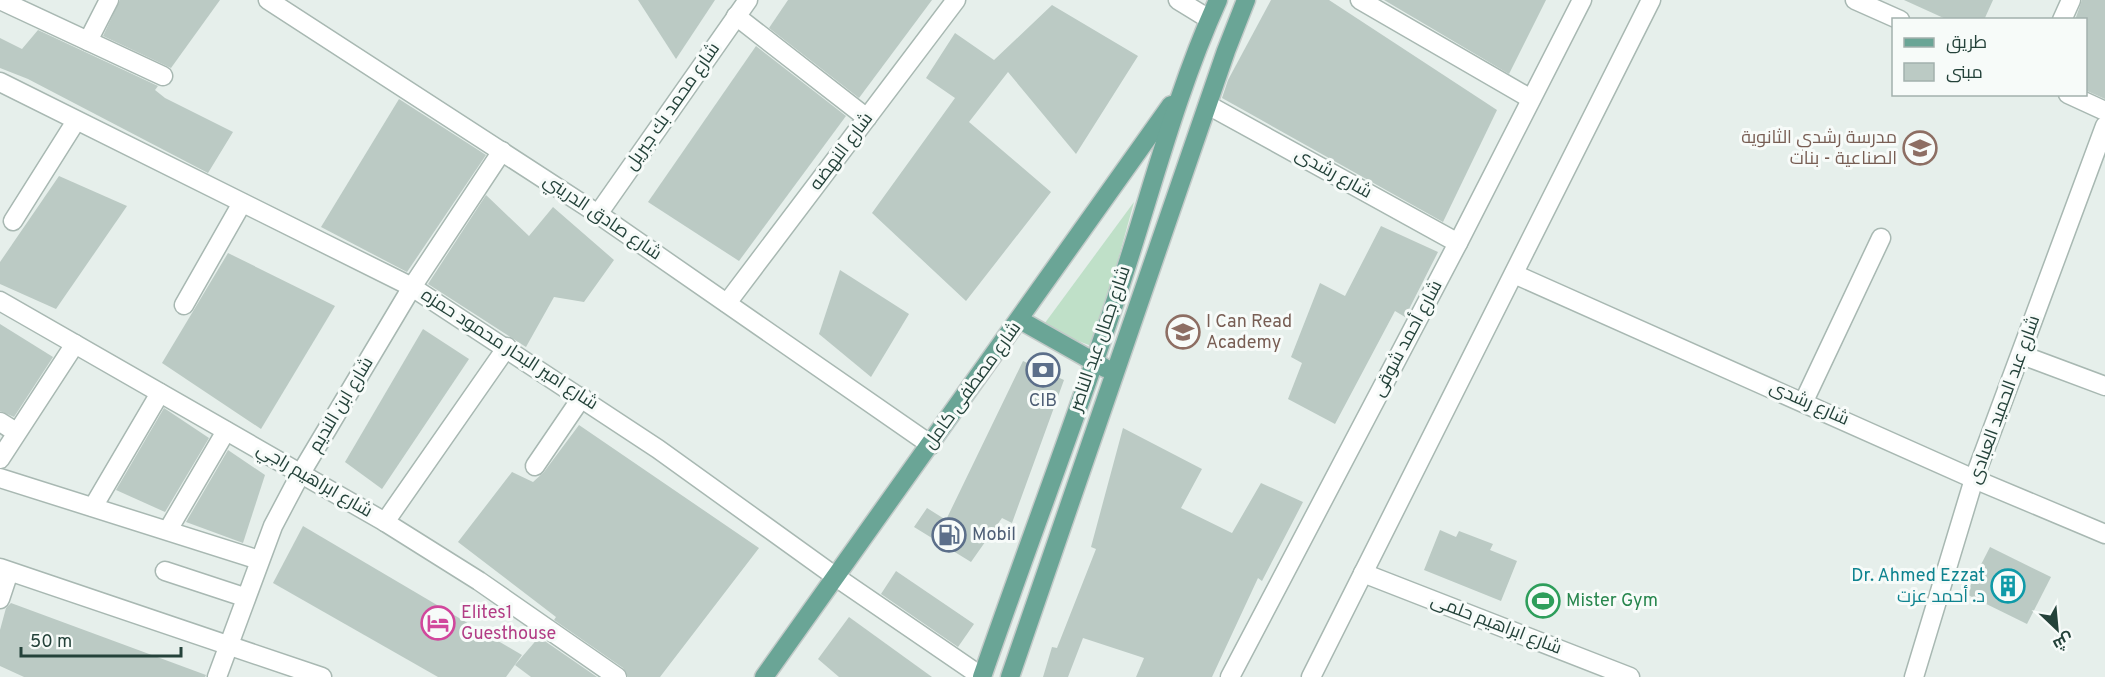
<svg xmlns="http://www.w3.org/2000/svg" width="2105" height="677" viewBox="0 0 2105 677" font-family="Overpass,Cairo,sans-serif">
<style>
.green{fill:#bfe0c8}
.building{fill:#bbcac4}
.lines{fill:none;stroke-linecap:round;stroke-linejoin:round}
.minor-casing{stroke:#a8b8b2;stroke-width:21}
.major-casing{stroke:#c2cac8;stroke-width:21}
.minor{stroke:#fff;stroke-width:18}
.major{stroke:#6aa596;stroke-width:18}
.labels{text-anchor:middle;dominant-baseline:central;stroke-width:6;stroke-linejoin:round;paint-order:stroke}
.street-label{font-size:18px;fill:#24423a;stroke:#f7fbf9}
.education-label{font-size:18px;fill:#785e54;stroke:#f7fbf9;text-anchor:end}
.service-label{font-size:18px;fill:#4e5e75;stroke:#f7fbf9}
.culture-label{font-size:18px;fill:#0d838f;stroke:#f7fbf9;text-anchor:end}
.leisure-label{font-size:18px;fill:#27864d;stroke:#f7fbf9;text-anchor:start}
.hotel-label{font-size:18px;fill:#b23c85;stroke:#f7fbf9;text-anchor:start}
</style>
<rect width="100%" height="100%" fill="#e6efeb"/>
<!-- green -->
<path class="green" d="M 1134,202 L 1094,347 L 1042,327 Z"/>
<!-- building -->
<g class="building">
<path d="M 120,0 L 220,0 L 171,68 L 103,36 Z"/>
<path d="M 638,0 L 715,0 L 676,59 Z"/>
<path d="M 788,0 L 932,0 L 859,98 L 769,28 Z"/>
<path d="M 1271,0 L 1329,0 L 1497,110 L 1443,222 L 1222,98 L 1228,80 Z"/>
<path d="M 1384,0 L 1546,0 L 1509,74 Z"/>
<path d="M 1904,0 L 1993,0 L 1984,20 L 1948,20 Z"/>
<path d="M 2082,0 L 2105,0 L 2105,99 L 2085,90 L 2085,20 L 2075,20 Z"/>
<path d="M 1052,5 L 1138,56 L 1076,154 L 1008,72 L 969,122 L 1051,192 L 966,301 L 872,213 L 955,98 L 926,78 L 955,33 L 994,60 Z"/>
<path d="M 38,30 L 158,86 L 155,90 L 165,98 L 233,132 L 208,173 L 28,79 L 0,68 L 0,38 L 22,49 Z"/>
<path d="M 756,46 L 846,116 L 739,261 L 648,202 Z"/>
<path d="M 399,99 L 486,155 L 407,272 L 321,227 Z"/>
<path d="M 59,176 L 127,206 L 56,309 L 0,284 L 0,262 Z"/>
<path d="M 486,195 L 529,236 L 553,207 L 614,260 L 584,302 L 554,297 L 526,347 L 428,284 Z"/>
<path d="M 1381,226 L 1438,252 L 1405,317 L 1395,311 L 1335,424 L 1288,399 L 1302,363 L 1291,357 L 1320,283 L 1345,296 Z"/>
<path d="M 228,253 L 335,306 L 261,429 L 162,363 Z"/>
<path d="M 840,270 L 909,314 L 871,377 L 819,334 Z"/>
<path d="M 0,324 L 53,357 L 14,417 L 0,411 Z"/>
<path d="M 423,329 L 469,359 L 382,489 L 345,462 Z"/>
<path d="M 1023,361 L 1064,380 L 1012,523 L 1002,518 L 971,562 L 914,527 L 927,508 L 946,520 Z"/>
<path d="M 164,408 L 209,438 L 165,512 L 116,490 Z"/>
<path d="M 579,425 L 759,548 L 660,677 L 628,677 L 623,668 L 554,620 L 556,617 L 458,542 L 512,472 L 533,482 L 544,472 Z"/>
<path d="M 1123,428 L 1202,469 L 1181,508 L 1232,533 L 1261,483 L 1303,502 L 1262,581 L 1258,578 L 1212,677 L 1136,677 L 1144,658 L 1083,638 L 1068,677 L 1043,677 L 1052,647 L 1057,648 L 1096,549 L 1091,547 Z"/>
<path d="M 228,450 L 265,475 L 243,543 L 186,522 Z"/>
<path d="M 303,526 L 522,655 L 506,677 L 438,677 L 273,583 Z"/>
<path d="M 1440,530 L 1456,537 L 1459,531 L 1493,544 L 1490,550 L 1517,561 L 1501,601 L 1424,570 Z"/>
<path d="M 1990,547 L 2051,577 L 2027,624 L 1966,594 Z"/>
<path d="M 896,571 L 974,624 L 958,647 L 881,594 Z"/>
<path d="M 11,603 L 206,675 L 205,677 L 24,677 L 0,666 L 0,630 L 6,608 Z"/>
<path d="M 849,617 L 932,677 L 839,677 L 818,659 Z"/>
<path d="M 539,637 L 597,677 L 531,677 L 515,665 Z"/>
</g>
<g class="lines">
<defs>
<g id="minor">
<path d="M 0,0 L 163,76"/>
<path d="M 268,0 L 598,214 L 931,445"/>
<path d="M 1178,0 L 1209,19"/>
<path d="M 1360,0 L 1531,99"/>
<path d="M 1855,0 L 1900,20"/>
<path d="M 736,16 L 867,118"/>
<path d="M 2062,20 L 2071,0"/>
<path d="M 88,41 L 109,0"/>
<path d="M 0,82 L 412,287 L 658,449 L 836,577 L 982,677"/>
<path d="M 2068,94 L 2105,111"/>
<path d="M 1208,105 L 1458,243"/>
<path d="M 598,214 L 748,0"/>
<path d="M 13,221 L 76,121"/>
<path d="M 1514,274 L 1974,479 L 2105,534"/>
<path d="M 0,301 L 385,522 L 479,581 L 617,677"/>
<path d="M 727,303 L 956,0"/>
<path d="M 184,305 L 242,203"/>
<path d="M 2022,355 L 2105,386"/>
<path d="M 1804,401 L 1881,238"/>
<path d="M 0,422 L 16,432"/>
<path d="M 0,459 L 75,344"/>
<path d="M 535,466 L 582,397"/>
<path d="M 0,478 L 259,560"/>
<path d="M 93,507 L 160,393"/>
<path d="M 385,522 L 507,347"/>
<path d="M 168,530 L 226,431"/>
<path d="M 0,568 L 322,677"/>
<path d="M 165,571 L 244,597"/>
<path d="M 1363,573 L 1630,677"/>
<path d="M 0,599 L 9,572"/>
<path d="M 217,677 L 273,526 L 301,473 L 412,287 L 502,151"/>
<path d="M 1230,677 L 1458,243 L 1582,0"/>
<path d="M 1311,677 L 1651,0"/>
<path d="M 1914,677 L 1974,479 L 2105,126"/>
</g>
<g id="major">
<path d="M 1020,320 L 1105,368"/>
<path d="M 764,677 L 1171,105"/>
<path d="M 982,677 C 1026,550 1074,424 1117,296 C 1150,197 1175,95 1218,0"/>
<path d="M 1010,677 L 1226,51 L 1246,0"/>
</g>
</defs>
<!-- minor casing -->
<use href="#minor" class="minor-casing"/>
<!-- major casing -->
<use href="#major" class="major-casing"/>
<!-- minor -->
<use href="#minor" class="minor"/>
<!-- major -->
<use href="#major" class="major"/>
</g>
<!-- icons -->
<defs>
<symbol id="school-ring" viewBox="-11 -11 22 22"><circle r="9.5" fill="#f7fbf9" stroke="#8d6e63" stroke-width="1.5"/><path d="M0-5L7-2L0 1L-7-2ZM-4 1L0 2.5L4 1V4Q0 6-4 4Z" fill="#8d6e63"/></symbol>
<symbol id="bank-ring" viewBox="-11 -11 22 22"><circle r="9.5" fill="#f7fbf9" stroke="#5c6f8a" stroke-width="1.5"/><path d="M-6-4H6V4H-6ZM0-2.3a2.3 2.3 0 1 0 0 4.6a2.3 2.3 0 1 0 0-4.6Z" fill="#5c6f8a"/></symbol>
<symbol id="fuel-ring" viewBox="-11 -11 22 22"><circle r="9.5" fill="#f7fbf9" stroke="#5c6f8a" stroke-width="1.5"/><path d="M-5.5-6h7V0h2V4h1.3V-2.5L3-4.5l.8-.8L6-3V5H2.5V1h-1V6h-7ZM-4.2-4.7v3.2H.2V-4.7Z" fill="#5c6f8a"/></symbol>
<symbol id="building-ring" viewBox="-11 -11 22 22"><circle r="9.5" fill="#f7fbf9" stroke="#0f9aa8" stroke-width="1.5"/><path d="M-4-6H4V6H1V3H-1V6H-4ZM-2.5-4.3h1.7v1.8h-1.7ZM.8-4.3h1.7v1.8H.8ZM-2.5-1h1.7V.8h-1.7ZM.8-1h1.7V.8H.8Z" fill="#0f9aa8"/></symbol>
<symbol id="stadium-ring" viewBox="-11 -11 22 22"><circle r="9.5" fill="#f7fbf9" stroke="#2e9e5b" stroke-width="1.5"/><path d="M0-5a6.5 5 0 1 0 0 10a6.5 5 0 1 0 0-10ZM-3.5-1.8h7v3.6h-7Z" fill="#2e9e5b"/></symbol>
<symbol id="hotel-ring" viewBox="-11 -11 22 22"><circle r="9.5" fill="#f7fbf9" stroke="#d1479c" stroke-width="1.5"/><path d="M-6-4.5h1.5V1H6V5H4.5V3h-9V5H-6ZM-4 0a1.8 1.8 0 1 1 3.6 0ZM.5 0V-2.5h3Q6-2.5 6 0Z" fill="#d1479c"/></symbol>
</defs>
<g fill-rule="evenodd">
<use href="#school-ring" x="1901" y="129" width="38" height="38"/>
<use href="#school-ring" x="1164" y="313" width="38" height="38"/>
<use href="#bank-ring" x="1024" y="351" width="38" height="38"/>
<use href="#fuel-ring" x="930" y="516" width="38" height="38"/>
<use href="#building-ring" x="1989" y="567" width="38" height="38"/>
<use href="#stadium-ring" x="1524" y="582" width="38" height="38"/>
<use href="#hotel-ring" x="419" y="604" width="38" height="38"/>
</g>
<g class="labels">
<!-- street labels -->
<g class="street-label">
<text transform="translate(673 107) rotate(-55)">شارع محمد بك جبريل</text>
<text transform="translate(842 152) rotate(-53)">شارع النهضه</text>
<text transform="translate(1333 174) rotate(29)">شارع رشدى</text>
<text transform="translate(602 218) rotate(34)">شارع صادق الدريني</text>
<text transform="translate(1101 339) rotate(-71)">شارع جمال عبد الناصر</text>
<text transform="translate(1408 339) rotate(-62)">شارع أحمد شوقى</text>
<text transform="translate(509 350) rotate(33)">شارع امير البحار محمود حمزه</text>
<text transform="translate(973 386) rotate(-54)">شارع مصطفى كامل</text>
<text transform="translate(2005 400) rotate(-70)">شارع عبد الحميد العبادى</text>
<text transform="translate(1809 404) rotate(24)">شارع رشدى</text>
<text transform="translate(342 405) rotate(-59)">شارع ابن النديم</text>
<text transform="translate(314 481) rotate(30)">شارع ابراهيم راجي</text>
<text transform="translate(1496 625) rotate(21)">شارع ابراهيم حلمى</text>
</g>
<!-- education labels -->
<g class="education-label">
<text x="1897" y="138">مدرسة رشدي الثانوية<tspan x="1897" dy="21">الصناعية - بنات</tspan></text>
<text x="1206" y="322" text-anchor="start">I Can Read<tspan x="1206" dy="21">Academy</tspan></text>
</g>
<!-- service labels -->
<g class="service-label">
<text x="1043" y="401">CIB</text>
<text x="972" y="535" text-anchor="start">Mobil</text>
</g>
<!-- culture labels -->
<g class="culture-label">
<text x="1985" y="576">Dr. Ahmed Ezzat<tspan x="1985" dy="21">د. أحمد عزت</tspan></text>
</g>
<!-- leisure labels -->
<g class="leisure-label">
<text x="1566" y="601">Mister Gym</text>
</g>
<!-- hotel labels -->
<g class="hotel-label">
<text x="461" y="613">Elites1<tspan x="461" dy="21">Guesthouse</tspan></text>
</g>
</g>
<!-- legend -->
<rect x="1892" y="18" width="195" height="78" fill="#f7fbf9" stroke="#a3b1ad" stroke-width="1.5"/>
<rect x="1904" y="38" width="30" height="9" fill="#6aa596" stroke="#a3b1ad" stroke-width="1.5"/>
<text x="1946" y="48" font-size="18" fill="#24423a">طريق</text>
<rect x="1904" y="63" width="30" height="18" fill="#bbcac4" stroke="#a3b1ad" stroke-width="1.5"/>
<text x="1946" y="78" font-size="18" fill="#24423a">مبنى</text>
<!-- north arrow -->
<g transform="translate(2057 629) rotate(154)" stroke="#f7fbf9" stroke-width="4.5" paint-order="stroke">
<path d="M0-4.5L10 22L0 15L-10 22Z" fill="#24423a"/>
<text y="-9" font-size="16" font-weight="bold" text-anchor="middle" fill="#24423a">ش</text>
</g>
<!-- scale -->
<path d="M21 647v9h160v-9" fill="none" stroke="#24423a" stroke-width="3"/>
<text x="30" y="647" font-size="18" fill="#24423a" stroke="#f7fbf9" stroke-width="4.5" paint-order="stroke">50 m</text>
</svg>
